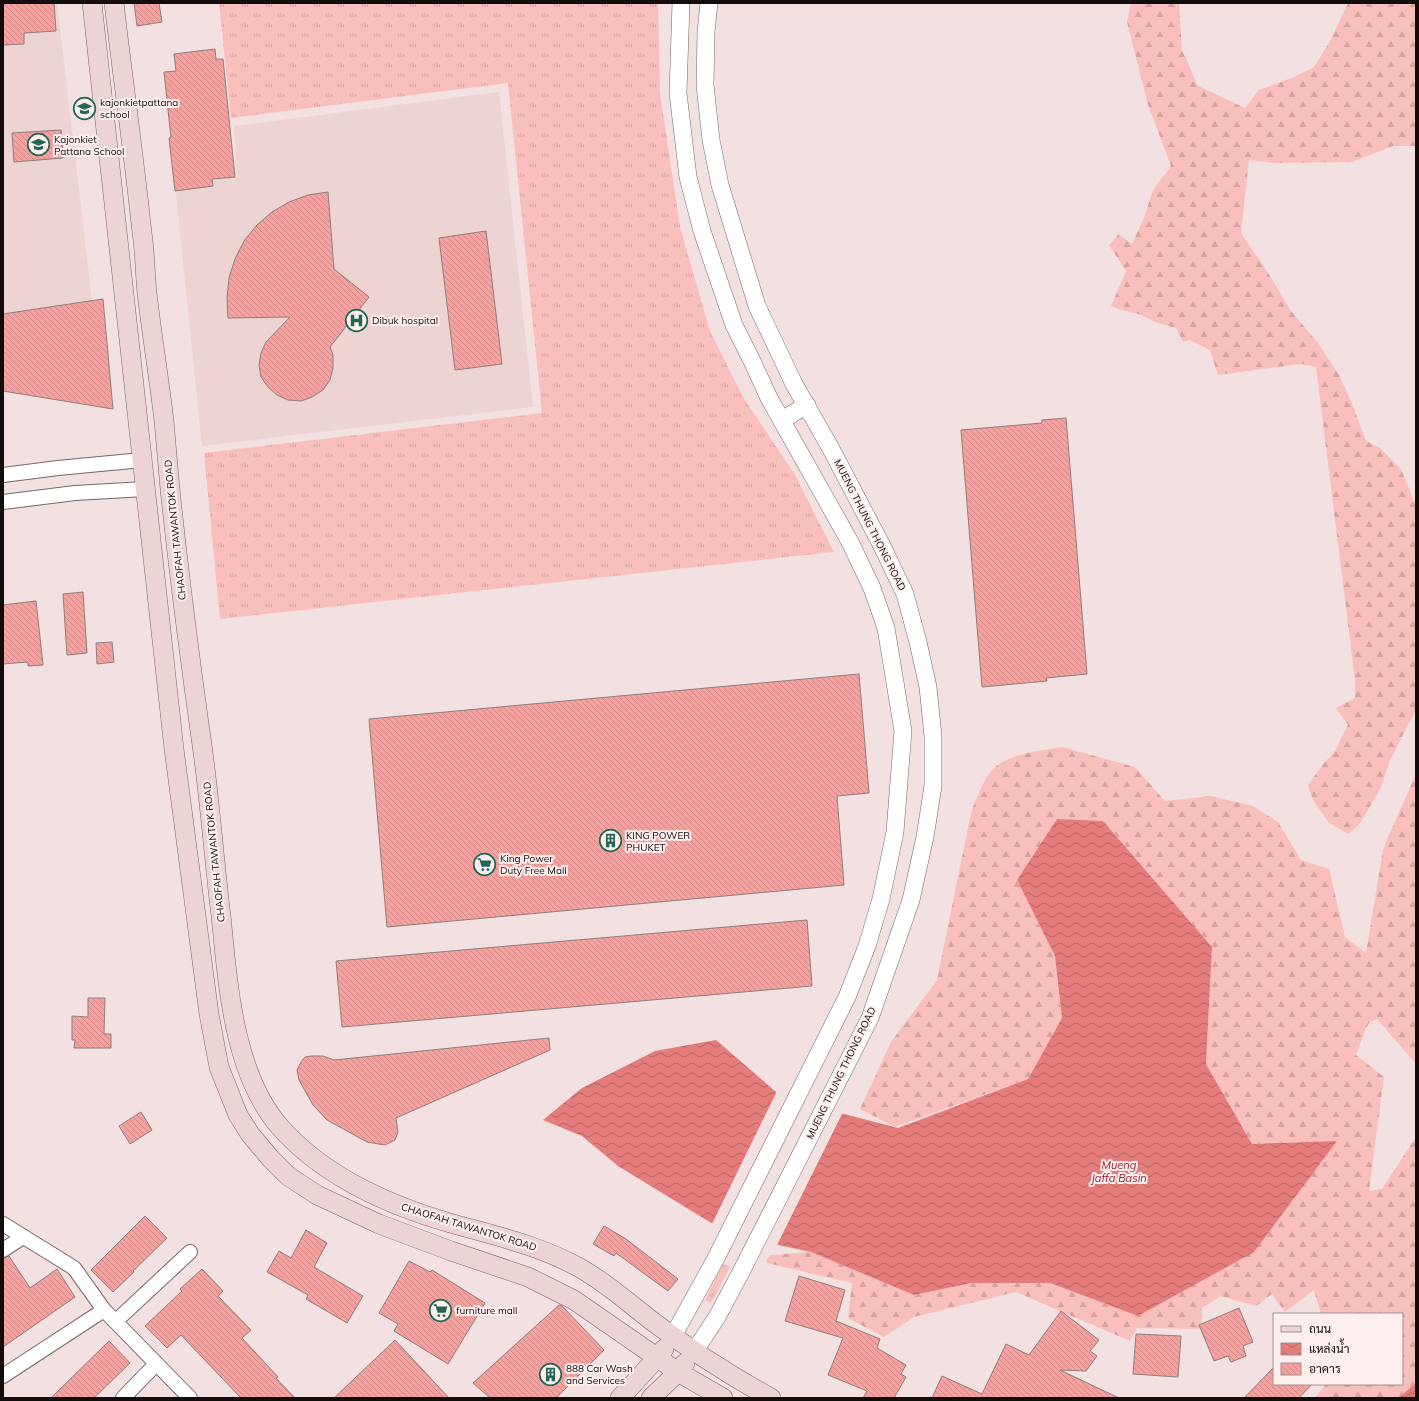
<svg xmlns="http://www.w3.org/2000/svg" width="1419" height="1401" viewBox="0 0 1419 1401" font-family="Mulish,Sarabun,sans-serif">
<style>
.built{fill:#edd3d2}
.grass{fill:url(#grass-tufts)}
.forest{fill:url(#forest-firs)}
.water{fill:url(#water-waves)}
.pier{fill:#f2e1e0}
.building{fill:url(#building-back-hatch);stroke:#8d7d7c}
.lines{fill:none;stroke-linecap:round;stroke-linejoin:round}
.minor-casing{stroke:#766766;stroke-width:16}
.tertiary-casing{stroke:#766766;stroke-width:18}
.secondary-casing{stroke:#766766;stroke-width:20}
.minor{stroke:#fff;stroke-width:14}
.tertiary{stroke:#fff;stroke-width:17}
.secondary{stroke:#edd4d4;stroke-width:19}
.labels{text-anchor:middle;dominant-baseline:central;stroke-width:4;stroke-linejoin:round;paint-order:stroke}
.poi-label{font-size:10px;fill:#120c0c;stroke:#fdefee;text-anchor:start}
.street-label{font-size:10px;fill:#120c0c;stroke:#fdefee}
.water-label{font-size:11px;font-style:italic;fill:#961a28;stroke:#fdefee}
</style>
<defs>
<pattern id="grass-tufts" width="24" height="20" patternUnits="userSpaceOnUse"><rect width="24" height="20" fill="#f9bfbc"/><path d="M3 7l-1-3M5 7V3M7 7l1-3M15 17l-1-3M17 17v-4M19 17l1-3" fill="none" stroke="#d4a3a0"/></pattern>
<pattern id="forest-firs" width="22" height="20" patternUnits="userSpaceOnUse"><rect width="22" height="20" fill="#f9bfbc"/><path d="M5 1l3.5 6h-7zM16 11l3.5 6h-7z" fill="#d4a3a0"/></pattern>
<pattern id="water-waves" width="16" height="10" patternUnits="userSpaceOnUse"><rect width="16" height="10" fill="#e37c7b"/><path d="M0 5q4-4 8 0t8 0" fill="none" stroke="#b76463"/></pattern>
<pattern id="building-back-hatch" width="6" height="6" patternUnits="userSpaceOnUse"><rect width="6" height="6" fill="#f7a19f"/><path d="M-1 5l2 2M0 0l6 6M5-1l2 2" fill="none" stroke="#d38988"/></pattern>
</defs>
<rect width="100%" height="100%" fill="#f2e1e0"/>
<!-- built -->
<g class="built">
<path d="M 3,3 L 57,3 L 92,301 L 3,314 Z"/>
<path d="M 499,92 L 533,407 L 202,446 L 175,184 L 237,177 L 234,126 Z"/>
</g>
<!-- grass -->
<g class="grass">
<path d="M 219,3 L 658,3 L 660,93 L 680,227 L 710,331 L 743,397 L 795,475 L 834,552 L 220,619 L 204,453 L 542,413 L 508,83 L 231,118 Z"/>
<path d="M 723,1264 L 730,1267 L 711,1303 L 705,1300 Z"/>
</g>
<!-- forest -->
<g class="forest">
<path d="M 1131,3 L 1179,3 L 1182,50 L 1198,86 L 1245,108 L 1259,90 L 1294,77 L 1314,67 L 1330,41 L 1348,3 L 1416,3 L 1416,146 L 1393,146 L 1352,162 L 1273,163 L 1249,160 L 1241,233 L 1267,271 L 1291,311 L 1318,343 L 1339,375 L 1351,401 L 1366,441 L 1380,448 L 1401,469 L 1416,506 L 1416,710 L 1390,760 L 1381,788 L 1359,825 L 1348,834 L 1329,823 L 1313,800 L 1308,785 L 1324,763 L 1335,751 L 1348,725 L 1336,708 L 1355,698 L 1355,680 L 1316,367 L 1301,364 L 1218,375 L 1210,350 L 1190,340 L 1183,342 L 1176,328 L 1155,322 L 1139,314 L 1121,310 L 1111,306 L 1126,271 L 1109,245 L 1119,234 L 1132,244 L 1144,218 L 1153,190 L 1171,166 L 1148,105 L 1127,22 Z"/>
<path d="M 1062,747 L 1135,767 L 1165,801 L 1211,796 L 1253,806 L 1278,822 L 1301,860 L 1329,869 L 1345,937 L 1366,953 L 1383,850 L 1389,835 L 1416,774 L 1416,1064 L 1377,1019 L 1370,1022 L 1366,1028 L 1356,1055 L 1384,1077 L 1369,1191 L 1382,1189 L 1416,1137 L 1416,1383 L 1398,1398 L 1315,1398 L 1326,1384 L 1402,1384 L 1402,1314 L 1321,1314 L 1314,1290 L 1285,1312 L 1272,1294 L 1256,1306 L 1221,1296 L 1202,1308 L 1201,1329 L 1137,1328 L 1130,1341 L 1016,1292 L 914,1317 L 884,1337 L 848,1318 L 852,1283 L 767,1263 L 766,1260 L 771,1255 L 811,1252 L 914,1295 L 972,1283 L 1050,1283 L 1138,1316 L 1337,1141 L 1252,1144 L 1206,1064 L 1212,947 L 1103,821 L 1017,880 L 1055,956 L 1062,1018 L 1028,1079 L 895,1127 L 860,1109 L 891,1042 L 937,980 L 971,813 C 975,802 984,779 991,771 C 1007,753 1040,751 1062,747 Z"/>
</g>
<!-- water -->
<g class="water">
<path d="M 1057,819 L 1103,821 L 1212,947 L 1206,1064 L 1252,1144 L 1337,1141 L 1254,1252 L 1138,1316 L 1050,1283 L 972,1283 L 914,1295 L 811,1252 L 731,1235 L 618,1166 L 582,1136 L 543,1120 L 582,1088 L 655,1051 L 716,1040 L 783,1098 L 898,1128 L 1028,1079 L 1062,1018 L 1055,956 L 1017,880 Z"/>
<path d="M 1416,1383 L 1416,1398 L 1398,1398 Z"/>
</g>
<!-- pier -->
<path class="pier" d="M 777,1091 L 784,1097 L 843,1112 L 776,1247 L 730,1237 L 711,1226 Z"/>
<!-- building -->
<g class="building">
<path d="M 3,3 L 54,3 L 56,31 L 24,33 L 24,44 L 3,45 Z"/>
<path d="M 134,3 L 159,3 L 162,22 L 137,26 Z"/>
<path d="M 215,49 L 216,59 L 223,59 L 235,177 L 212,179 L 213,186 L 175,191 L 169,138 L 171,138 L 164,72 L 176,71 L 174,54 Z"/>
<path d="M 61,130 L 63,158 L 14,162 L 12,133 Z"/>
<path d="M 328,192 L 334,269 L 369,297 L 330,347 L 333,355 L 333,368 L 330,380 L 323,390 L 312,397 L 301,401 L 288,400 L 277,395 L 268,387 L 261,377 L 259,365 L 261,353 L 266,342 L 290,317 L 228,318 L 227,298 L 229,278 L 235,259 L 244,241 L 257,225 L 272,212 L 289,202 L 308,195 Z"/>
<path d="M 486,231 L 502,364 L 455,370 L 439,238 Z"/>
<path d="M 103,299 L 113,409 L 3,391 L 3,314 Z"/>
<path d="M 1066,418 L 1087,674 L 1046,678 L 1047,681 L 982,687 L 961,430 L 1042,423 L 1042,420 Z"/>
<path d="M 83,592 L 87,653 L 67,655 L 63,594 Z"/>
<path d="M 36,601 L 43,665 L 28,666 L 28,662 L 3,664 L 3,605 Z"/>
<path d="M 112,642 L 114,662 L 97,664 L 96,643 Z"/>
<path d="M 859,674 L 869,793 L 837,796 L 844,885 L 387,927 L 369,719 Z"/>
<path d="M 807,920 L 812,986 L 342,1027 L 336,961 Z"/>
<path d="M 88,998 L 105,998 L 104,1034 L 111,1034 L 111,1048 L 74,1048 L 75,1040 L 72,1040 L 72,1016 L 88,1017 Z"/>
<path d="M 549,1038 L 550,1050 L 396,1118 L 398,1132 L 395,1140 L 385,1145 L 367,1142 L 327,1120 L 313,1105 L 299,1080 L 297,1070 L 301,1062 L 305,1057 L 311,1056 L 323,1056 L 334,1060 Z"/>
<path d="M 141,1112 L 152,1130 L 130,1144 L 119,1126 Z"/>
<path d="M 145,1216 L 167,1238 L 133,1271 L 134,1272 L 113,1292 L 91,1270 Z"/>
<path d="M 604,1226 L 626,1239 L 678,1279 L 668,1291 L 616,1253 L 614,1256 L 593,1244 Z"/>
<path d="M 306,1230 L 327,1243 L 314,1267 L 363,1296 L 347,1323 L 306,1299 L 308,1295 L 267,1272 L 279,1251 L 291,1258 Z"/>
<path d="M 9,1256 L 30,1288 L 57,1269 L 75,1297 L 3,1347 L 3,1258 Z"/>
<path d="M 409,1261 L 430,1272 L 432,1270 L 485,1303 L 448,1364 L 394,1331 L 398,1324 L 379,1313 Z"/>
<path d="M 202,1269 L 223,1291 L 218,1296 L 251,1330 L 242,1338 L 278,1377 L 276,1378 L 295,1398 L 241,1398 L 181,1335 L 167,1348 L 145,1326 L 182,1291 L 180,1289 Z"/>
<path d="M 799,1276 L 845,1290 L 836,1321 L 880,1339 L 877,1348 L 906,1365 L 901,1374 L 906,1377 L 894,1398 L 863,1398 L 867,1391 L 828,1375 L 843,1338 L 785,1321 Z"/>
<path d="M 559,1305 L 562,1306 L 604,1350 L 556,1398 L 490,1398 L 473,1383 Z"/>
<path d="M 1239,1308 L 1253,1342 L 1243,1346 L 1246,1356 L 1231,1362 L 1228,1356 L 1214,1361 L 1199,1325 Z"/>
<path d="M 1061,1311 L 1099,1340 L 1090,1351 L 1097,1356 L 1086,1371 L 1060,1370 L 1119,1398 L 932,1398 L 942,1376 L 982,1394 L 1006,1344 L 1029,1355 Z"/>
<path d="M 1136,1334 L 1181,1336 L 1178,1377 L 1133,1374 Z"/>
<path d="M 395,1340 L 449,1398 L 334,1398 Z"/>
<path d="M 109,1341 L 130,1363 L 94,1398 L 51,1398 Z"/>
<path d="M 1274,1367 L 1274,1384 L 1312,1384 L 1299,1398 L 1244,1398 Z"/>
</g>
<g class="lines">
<defs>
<g id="minor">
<path d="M 3,475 L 58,468 L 142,460"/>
<path d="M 3,502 L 75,493 L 145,489"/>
<path d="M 3,1224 L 74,1268 L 104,1310 L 190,1398"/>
<path d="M 3,1250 L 23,1237"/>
<path d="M 116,1321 L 190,1252"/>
<path d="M 3,1376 L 104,1310"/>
<path d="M 123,1398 L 156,1364"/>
</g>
<g id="tertiary">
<path d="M 782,420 L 807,405"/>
<path d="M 673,1336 L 715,1260 L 847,997 L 867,946 L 881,899 L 895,832 L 903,731 L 886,628 L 872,588 L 850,542 L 769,398 L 753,363 L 734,325 L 702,231 L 688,177 L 678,93 L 681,3"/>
<path d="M 694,1352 L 717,1317 L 741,1272 L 870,1018 L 911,900 L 925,837 L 933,786 L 933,736 L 928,687 L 918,642 L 905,594 L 881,544 L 830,447 L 794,384 L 757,306 L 720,185 L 711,140 L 705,85 L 706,32 L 709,3"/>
</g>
<g id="secondary">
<path d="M 92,3 L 174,749 L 209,1014 L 219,1067 L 238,1115 L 250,1134 L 271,1159 L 288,1176 L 317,1195 L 379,1224 L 451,1251 L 528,1277 L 574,1300 L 678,1372 L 723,1398"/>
<path d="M 114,3 C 123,80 134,156 142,233 C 145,253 145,273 147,293 C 152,336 159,378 164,421 C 166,444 168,467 170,489 C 179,575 190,660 202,745 C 210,802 214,859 221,916 C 228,984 233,1073 280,1127 C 324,1177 388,1205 450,1223 C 496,1236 538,1245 580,1268 C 607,1283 631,1305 656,1324 C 692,1351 731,1376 771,1398"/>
<path d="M 620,1398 L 657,1358 L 664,1349"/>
<path d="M 651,1398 L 678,1372 L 685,1363"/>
</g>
</defs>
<!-- minor casing -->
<use href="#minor" class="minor-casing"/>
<!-- tertiary casing -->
<use href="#tertiary" class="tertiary-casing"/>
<!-- secondary casing -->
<use href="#secondary" class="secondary-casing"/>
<!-- minor -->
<use href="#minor" class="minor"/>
<!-- tertiary -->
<use href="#tertiary" class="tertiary"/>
<!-- secondary -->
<use href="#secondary" class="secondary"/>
</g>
<!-- icons -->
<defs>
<symbol id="school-ring" viewBox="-11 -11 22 22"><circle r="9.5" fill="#fdefee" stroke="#256553" stroke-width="1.5"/><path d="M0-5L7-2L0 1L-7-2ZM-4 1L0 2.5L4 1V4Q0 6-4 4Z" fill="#256553"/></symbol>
<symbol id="hospital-ring" viewBox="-11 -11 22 22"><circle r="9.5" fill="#fdefee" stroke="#256553" stroke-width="1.5"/><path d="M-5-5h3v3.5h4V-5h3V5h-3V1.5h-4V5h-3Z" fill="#256553"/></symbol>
<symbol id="building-ring" viewBox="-11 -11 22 22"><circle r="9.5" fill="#fdefee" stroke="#256553" stroke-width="1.5"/><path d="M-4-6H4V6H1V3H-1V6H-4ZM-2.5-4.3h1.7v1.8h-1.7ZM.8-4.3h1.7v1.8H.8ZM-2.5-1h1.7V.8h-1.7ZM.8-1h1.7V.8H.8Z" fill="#256553"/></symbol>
<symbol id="supermarket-ring" viewBox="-11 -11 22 22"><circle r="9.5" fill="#fdefee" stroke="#256553" stroke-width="1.5"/><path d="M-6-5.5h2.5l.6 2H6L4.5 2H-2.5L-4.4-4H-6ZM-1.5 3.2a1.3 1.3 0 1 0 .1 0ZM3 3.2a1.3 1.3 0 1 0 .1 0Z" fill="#256553"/></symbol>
</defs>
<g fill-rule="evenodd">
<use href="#school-ring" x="72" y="96" width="25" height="25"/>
<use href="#school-ring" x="26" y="132" width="25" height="25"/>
<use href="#hospital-ring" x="344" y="308" width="25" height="25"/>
<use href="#building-ring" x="598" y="828" width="25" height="25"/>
<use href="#supermarket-ring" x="472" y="852" width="25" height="25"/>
<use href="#supermarket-ring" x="428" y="1298" width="25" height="25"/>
<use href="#building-ring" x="538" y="1362" width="25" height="25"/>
</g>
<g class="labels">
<!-- poi labels -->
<g class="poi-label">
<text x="100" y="102">kajonkietpattana<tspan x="100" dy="12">school</tspan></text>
<text x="54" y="139">Kajonkiet<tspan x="54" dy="12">Pattana School</tspan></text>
<text x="372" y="320">Dibuk hospital</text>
<text x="626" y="835">KING POWER<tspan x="626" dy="12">PHUKET</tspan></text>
<text x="500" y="858">King Power<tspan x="500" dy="12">Duty Free Mall</tspan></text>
<text x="456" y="1310">furniture mall</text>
<text x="566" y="1368">888 Car Wash<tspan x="566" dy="12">and Services</tspan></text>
</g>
<!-- street labels -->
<g class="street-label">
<text transform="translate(870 525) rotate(63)">MUENG THUNG THONG ROAD</text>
<text transform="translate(175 530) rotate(-96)">CHAOFAH TAWANTOK ROAD</text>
<text transform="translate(214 852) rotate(-96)">CHAOFAH TAWANTOK ROAD</text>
<text transform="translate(841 1073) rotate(-64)">MUENG THUNG THONG ROAD</text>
<text transform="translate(469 1227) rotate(17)">CHAOFAH TAWANTOK ROAD</text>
</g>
<!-- water labels -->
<g class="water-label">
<text x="1119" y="1165">Mueng<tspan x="1119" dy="13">Jaffa Basin</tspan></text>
</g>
</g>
<!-- border -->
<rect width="1419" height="1401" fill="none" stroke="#120c0c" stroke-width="8"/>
<!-- legend -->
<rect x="1273" y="1313" width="130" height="72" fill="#fdefee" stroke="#9f9494"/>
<rect x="1281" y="1326" width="20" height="6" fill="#edd4d4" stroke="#9f9494"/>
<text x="1309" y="1333" font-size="12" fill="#120c0c">ถนน</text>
<rect x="1281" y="1343" width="20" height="12" fill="url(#water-waves)" stroke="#9f9494"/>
<text x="1309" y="1353" font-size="12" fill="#120c0c">แหล่งน้ำ</text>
<rect x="1281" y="1363" width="20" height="12" fill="url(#building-back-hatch)" stroke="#9f9494"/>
<text x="1309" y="1373" font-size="12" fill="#120c0c">อาคาร</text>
</svg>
